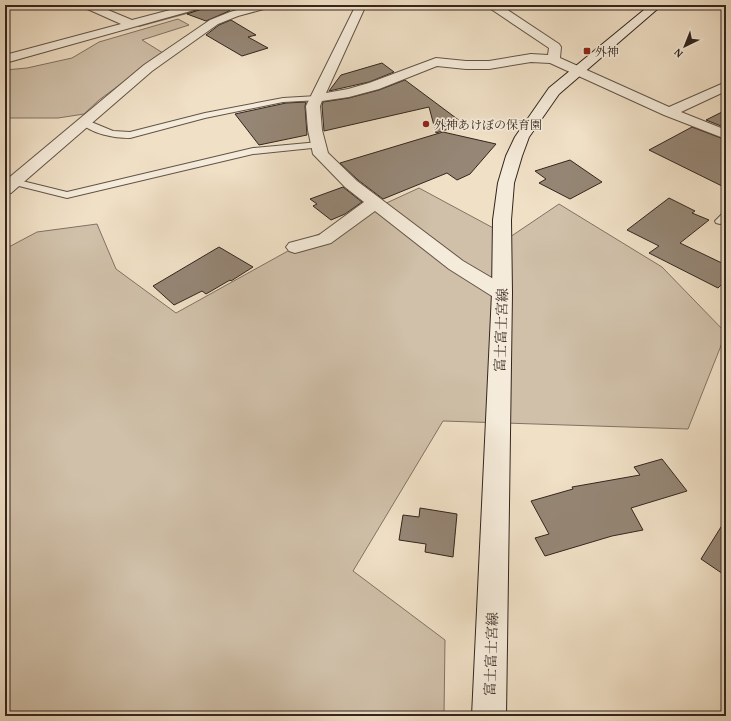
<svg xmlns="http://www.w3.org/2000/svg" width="731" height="721" viewBox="0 0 731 721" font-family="'Gentium Book Plus','Noto Serif JP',serif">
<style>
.green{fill:#d0c0a9;stroke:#827264}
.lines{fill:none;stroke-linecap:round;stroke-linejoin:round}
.stream{fill:#7e6f61;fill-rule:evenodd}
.building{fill:#958675;stroke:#33251e}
.service-casing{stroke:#625448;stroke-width:2}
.minor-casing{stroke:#625448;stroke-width:2}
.secondary-casing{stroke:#33251e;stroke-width:2}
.service{fill:#f5ebda;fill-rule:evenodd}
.minor{fill:#f5ebda;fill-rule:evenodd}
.secondary{fill:#f5ebda;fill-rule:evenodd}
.poi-dot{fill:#8f2418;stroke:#f5ebda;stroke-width:1.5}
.labels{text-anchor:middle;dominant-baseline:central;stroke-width:3.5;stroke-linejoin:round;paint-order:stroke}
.far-poi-label{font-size:12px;fill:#33251e;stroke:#f5ebda;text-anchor:start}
.street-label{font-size:14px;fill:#33251e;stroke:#f5ebda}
</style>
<rect width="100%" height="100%" fill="#f0e0c6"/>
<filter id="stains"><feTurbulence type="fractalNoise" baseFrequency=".005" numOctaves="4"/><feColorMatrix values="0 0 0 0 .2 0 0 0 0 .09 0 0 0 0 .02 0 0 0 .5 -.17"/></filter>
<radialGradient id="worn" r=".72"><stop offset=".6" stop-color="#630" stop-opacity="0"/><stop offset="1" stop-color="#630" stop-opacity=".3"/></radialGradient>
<!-- green -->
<g class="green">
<path d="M 178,19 L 189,25 L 142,40 L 163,53 L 99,100 L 84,114 L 58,118 L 5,118 L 5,70 L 27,68 L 72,58 L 99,42 Z"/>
<path d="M 419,188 L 510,237 L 559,204 L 662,267 L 726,333 L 688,429 L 443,421 L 353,571 L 445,640 L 444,716 L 5,716 L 5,335 L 6,334 L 5,331 L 5,249 L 37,232 L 97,224 L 116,269 L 176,313 L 315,236 Z"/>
</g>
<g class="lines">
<!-- stream -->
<g class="stream">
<path d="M 214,5 L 220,5 L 139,27 L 136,26 Z"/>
<path d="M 85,39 L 88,40 L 5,64 L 5,62 Z"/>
</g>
</g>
<!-- building -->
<g class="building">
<path d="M 207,5 L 232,5 L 229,11 L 206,21 L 187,14 L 205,8 Z"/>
<path d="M 231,20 L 256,35 L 248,37 L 268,48 L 242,56 L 206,35 L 219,25 Z"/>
<path d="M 382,63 L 394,72 L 369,82 L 329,91 L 341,75 Z"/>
<path d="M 405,80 L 464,124 L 436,133 L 429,107 L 324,131 L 322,106 L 323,102 L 349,98 L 379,90 Z"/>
<path d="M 306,102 L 305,106 L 307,135 L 259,145 L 235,114 L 286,103 Z"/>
<path d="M 726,110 L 726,128 L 706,120 Z"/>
<path d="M 692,127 L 726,140 L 726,188 L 649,150 Z"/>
<path d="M 443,132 L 496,144 L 470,174 L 457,180 L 447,173 L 383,199 L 358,180 L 340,163 Z"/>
<path d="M 570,160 L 602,182 L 570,199 L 539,183 L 546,179 L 535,171 Z"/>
<path d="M 343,187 L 362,202 L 345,214 L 331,220 L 313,206 L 317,204 L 310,199 Z"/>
<path d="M 669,198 L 695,211 L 692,213 L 709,220 L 680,243 L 726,265 L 726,280 L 718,288 L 649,253 L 659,246 L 627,230 Z"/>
<path d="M 219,247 L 253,267 L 231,281 L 230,280 L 206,294 L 202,291 L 174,305 L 153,286 Z"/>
<path d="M 662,459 L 687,491 L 631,508 L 643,530 L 612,536 L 545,556 L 535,538 L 549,534 L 531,501 L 573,489 L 572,487 L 640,475 L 634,467 Z"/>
<path d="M 420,508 L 457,514 L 453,557 L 425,552 L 426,544 L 399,540 L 403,515 L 419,517 Z"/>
<path d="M 726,519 L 726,576 L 701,559 Z"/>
</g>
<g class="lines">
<defs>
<g id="service">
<path d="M 317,96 L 320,96 L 320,100 L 283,102 L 205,118 L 130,138 C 114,138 91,134 80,122 L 84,119 L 113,131 L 130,132 L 205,113 L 283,98 Z"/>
<path d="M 319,142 L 322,143 L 323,145 L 322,147 L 253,154 L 67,198 L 11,184 L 9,182 L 14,179 L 67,192 L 253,148 Z"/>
<path d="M 726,213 L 726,221 L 720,224 L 716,223 L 715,221 L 722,214 Z"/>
</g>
<g id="minor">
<path d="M 82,5 L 96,5 L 132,20 L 189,5 L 206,5 L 205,7 L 5,63 L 5,55 L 121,24 L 83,7 Z"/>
<path d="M 255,5 L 272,5 L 271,7 L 238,16 L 218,24 L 152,71 L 11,193 L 5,194 L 5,181 L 144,65 L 210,20 L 230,12 Z"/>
<path d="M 356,5 L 366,5 L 326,93 L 348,89 L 369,83 L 436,58 L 466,61 L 489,61 L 531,54 L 548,55 L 549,48 L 485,5 L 500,5 L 559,44 L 561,47 L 560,58 L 669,107 L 726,82 L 726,91 L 681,112 L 726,130 L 726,139 L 664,115 L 550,63 L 531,62 L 489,69 L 466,69 L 437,66 L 379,89 L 349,97 L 322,101 L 320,106 L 322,130 L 328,153 L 357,181 L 463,261 L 509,288 L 512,293 L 509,298 L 502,299 L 495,298 L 449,269 L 375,211 L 331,243 L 295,253 L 289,251 L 286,247 L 289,243 L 319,235 L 364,202 L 345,187 L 313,154 L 308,130 L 306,106 Z"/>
</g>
<path id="secondary" d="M 650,5 L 662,5 L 559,94 L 529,137 L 522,156 L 514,183 L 511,220 L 512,293 L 506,716 L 472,716 L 492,293 L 493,220 L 498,183 L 506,156 L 515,137 L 549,88 Z"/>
</defs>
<!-- service casing -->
<use href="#service" class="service-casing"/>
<!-- minor casing -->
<use href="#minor" class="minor-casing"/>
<!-- secondary casing -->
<use href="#secondary" class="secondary-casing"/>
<!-- service -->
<use href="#service" class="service"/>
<!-- minor -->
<use href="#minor" class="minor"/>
<!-- secondary -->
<use href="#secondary" class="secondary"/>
</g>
<!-- markers -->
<g class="poi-dot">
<rect x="583" y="47" width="8" height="8" rx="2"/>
<circle cx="426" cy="124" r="4"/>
</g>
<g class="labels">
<!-- far-poi labels -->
<g class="far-poi-label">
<text x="595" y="51">外神</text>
<text x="434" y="124">外神あけぼの保育園</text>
</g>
<!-- street labels -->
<g class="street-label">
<text transform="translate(501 330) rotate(-88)">富士富士宮線</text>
<text transform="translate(491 654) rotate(-88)">富士富士宮線</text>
</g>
</g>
<!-- margin -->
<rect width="731" height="721" fill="none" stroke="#f0e0c6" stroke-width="20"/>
<rect x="6" y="6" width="719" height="709" fill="none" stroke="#33251e" stroke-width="2"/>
<rect x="10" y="10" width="711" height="701" fill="none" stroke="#33251e"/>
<!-- north arrow -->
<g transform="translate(685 46) rotate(223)" stroke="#f5ebda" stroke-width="3" paint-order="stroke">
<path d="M0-3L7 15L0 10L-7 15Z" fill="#33251e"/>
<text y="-6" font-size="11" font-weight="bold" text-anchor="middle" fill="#33251e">N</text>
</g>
<rect width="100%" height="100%" filter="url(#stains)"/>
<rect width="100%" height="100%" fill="url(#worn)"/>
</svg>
